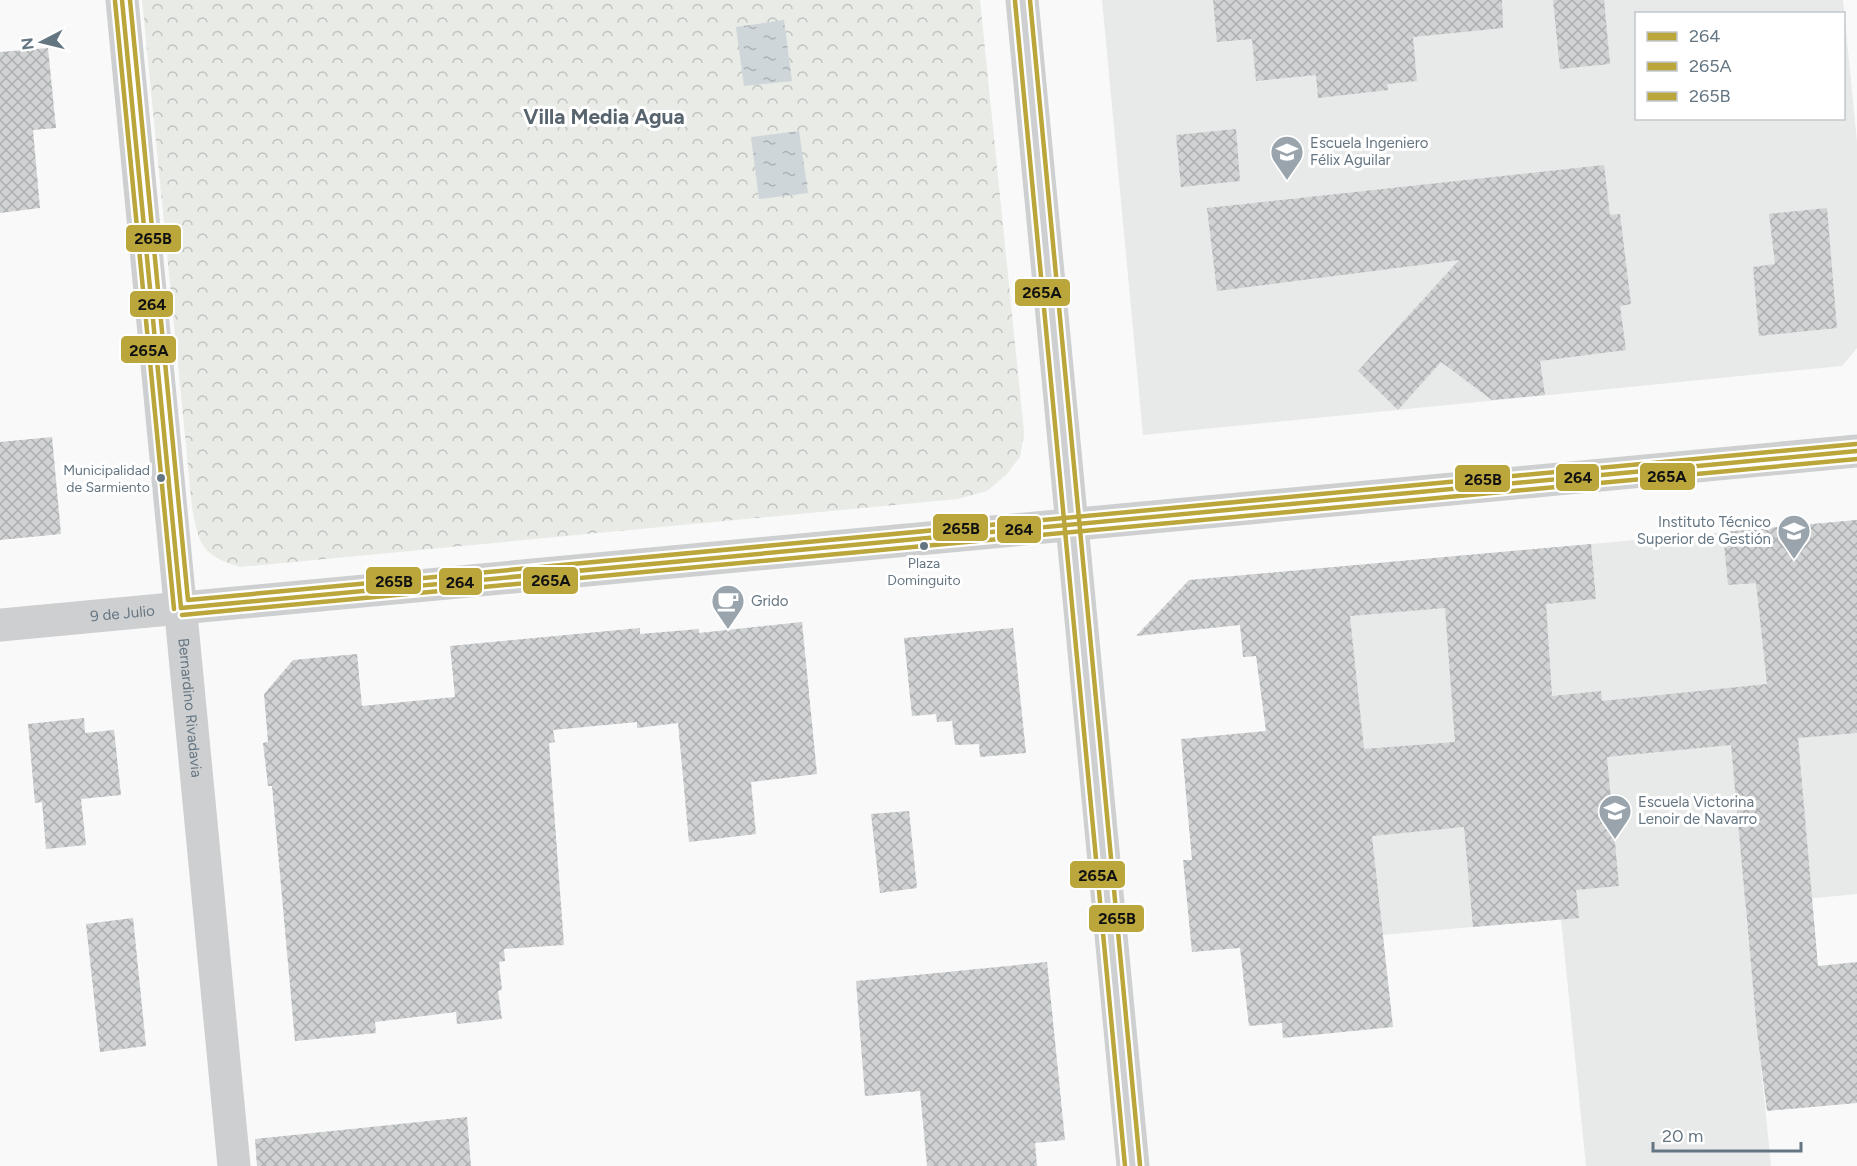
<svg xmlns="http://www.w3.org/2000/svg" width="1857" height="1166" viewBox="0 0 1857 1166" font-family="Figtree,sans-serif">
<style>
.built{fill:#e8e9e9;fill-rule:evenodd}
.forest{fill:url(#forest-crowns)}
.water{fill:url(#water-ripples)}
.building{fill:url(#building-cross-hatch);fill-rule:evenodd}
.lines{fill:none;stroke-linecap:round;stroke-linejoin:round}
.minor{stroke:#cecfd0;stroke-width:33}
.bus-1-casing{stroke:#fff;stroke-width:9}
.bus-2-casing{stroke:#fff;stroke-width:9}
.bus-3-casing{stroke:#fff;stroke-width:9}
.bus-1{stroke:#baa63b;stroke-width:4.5}
.bus-2{stroke:#baa63b;stroke-width:4.5}
.bus-3{stroke:#baa63b;stroke-width:4.5}
.bus-dot{fill:#657683;stroke:#fff;stroke-width:2}
.labels{text-anchor:middle;dominant-baseline:central;stroke-width:6;stroke-linejoin:round;paint-order:stroke}
.bus-label{font-size:14px;fill:#657683;stroke:#fff;text-anchor:end}
.poi-label{font-size:15px;fill:#657683;stroke:#fff;text-anchor:start}
.street-label{font-size:15px;fill:#657683;stroke:#fff}
.district-label{font-size:21px;font-weight:bold;fill:#57646e;stroke:#fff}
.line-badge{stroke:#fff;stroke-width:2}
.pale-badge-label{font-size:16px;text-anchor:middle;font-weight:bold;fill:#111}
</style>
<defs>
<pattern id="forest-crowns" width="20" height="18" patternUnits="userSpaceOnUse" patternTransform="scale(1.5)"><rect width="20" height="18" fill="#e8ebe6"/><path d="M2 6a3 3 0 1 1 6 0M12 15a3 3 0 1 1 6 0" fill="none" stroke="#c0c3c0"/></pattern>
<pattern id="water-ripples" width="26" height="14" patternUnits="userSpaceOnUse" patternTransform="scale(1.5)"><rect width="26" height="14" fill="#ced6d9"/><path d="M2 4q2-2 4 0t4 0M15 11q2-2 4 0t4 0" fill="none" stroke="#abb2b5"/></pattern>
<pattern id="building-cross-hatch" width="8" height="8" patternUnits="userSpaceOnUse" patternTransform="scale(1.5)"><rect width="8" height="8" fill="#d0d2d3"/><path d="M0 0l8 8M0 8l8-8" fill="none" stroke="#acafb1"/></pattern>
</defs>
<rect width="100%" height="100%" fill="#f9f9f9"/>
<!-- built -->
<g class="built">
<path d="M 1102,0 L 1843,0 L 1857,142 L 1857,348 L 1842,366 L 1143,435 ZM 1636,14 L 1844,14 L 1844,118 L 1636,118 Z"/>
<path d="M 1857,520 L 1857,894 L 1745,905 L 1771,1166 L 1586,1166 L 1561,919 L 1382,935 L 1345,566 Z"/>
</g>
<!-- forest -->
<path class="forest" d="M 142,0 L 980,0 L 1022,412 L 1024,434 L 1020,457 L 1006,475 L 987,491 L 958,499 L 240,567 C 200,555 199,544 192,507 Z"/>
<!-- water -->
<g class="water">
<path d="M 784,20 L 792,81 L 744,86 L 736,27 Z"/>
<path d="M 799,131 L 808,193 L 759,199 L 751,137 Z"/>
</g>
<!-- building -->
<g class="building">
<path d="M 1213,0 L 1502,0 L 1503,28 L 1413,37 L 1417,81 L 1387,84 L 1388,90 L 1318,98 L 1316,75 L 1256,81 L 1252,39 L 1217,42 Z"/>
<path d="M 1553,0 L 1604,0 L 1610,64 L 1560,69 Z"/>
<path d="M 48,48 L 56,128 L 33,130 L 40,208 L 0,213 L 0,52 Z"/>
<path d="M 1236,129 L 1240,181 L 1181,187 L 1176,135 Z"/>
<path d="M 1604,165 L 1610,215 L 1620,214 L 1631,304 L 1620,306 L 1626,350 L 1540,361 L 1545,395 L 1492,400 L 1441,362 L 1398,410 L 1358,371 L 1459,260 L 1217,291 L 1207,208 Z"/>
<path d="M 1827,208 L 1837,328 L 1759,336 L 1753,267 L 1775,264 L 1769,214 Z"/>
<path d="M 52,437 L 61,534 L 0,540 L 0,442 Z"/>
<path d="M 1857,520 L 1857,733 L 1798,738 L 1818,966 L 1857,962 L 1857,1103 L 1767,1111 L 1757,1031 L 1731,745 L 1607,757 L 1619,886 L 1576,890 L 1579,918 L 1473,927 L 1464,827 L 1372,836 L 1393,1027 L 1283,1038 L 1282,1023 L 1249,1026 L 1240,948 L 1192,952 L 1183,860 L 1192,860 L 1181,739 L 1266,731 L 1256,656 L 1243,657 L 1240,625 L 1136,636 L 1189,580 L 1591,544 L 1596,599 L 1546,604 L 1552,696 L 1601,691 L 1602,701 L 1767,684 L 1756,583 L 1728,585 L 1723,532 ZM 1445,608 L 1455,742 L 1364,749 L 1350,616 Z"/>
<path d="M 802,622 L 817,774 L 751,782 L 756,834 L 689,842 L 678,723 L 637,728 L 637,722 L 553,730 L 555,742 L 549,743 L 564,945 L 504,949 L 505,961 L 499,962 L 502,990 L 498,991 L 502,1019 L 457,1024 L 456,1012 L 375,1022 L 376,1033 L 295,1041 L 272,786 L 268,786 L 263,743 L 268,742 L 264,694 L 293,660 L 357,654 L 362,706 L 455,697 L 450,646 L 640,628 L 640,634 L 699,629 L 699,633 Z"/>
<path d="M 1013,628 L 1026,753 L 980,757 L 979,744 L 955,745 L 952,721 L 937,722 L 936,714 L 912,716 L 904,638 Z"/>
<path d="M 84,718 L 85,733 L 114,730 L 121,795 L 81,799 L 86,845 L 46,849 L 42,802 L 35,803 L 28,724 Z"/>
<path d="M 909,811 L 917,888 L 880,893 L 871,814 Z"/>
<path d="M 133,918 L 146,1046 L 100,1052 L 86,924 Z"/>
<path d="M 1047,962 L 1065,1140 L 1035,1143 L 1037,1166 L 927,1166 L 920,1091 L 865,1096 L 856,981 Z"/>
<path d="M 467,1117 L 471,1166 L 257,1166 L 255,1139 Z"/>
</g>
<g class="lines">
<!-- minor -->
<g class="minor">
<path id="s1" d="M 122,0 L 234,1166"/>
<path d="M 1022,0 L 1133,1166"/>
<path id="s2" d="M 0,625 L 1857,451"/>
</g>
<defs>
<g id="bus-1">
<path d="M 122,0 L 181,608"/>
<path d="M 181,608 L 1857,451"/>
</g>
<g id="bus-2">
<path d="M 115,1 L 174,609"/>
<path d="M 1015,1 L 1125,1166"/>
<path d="M 182,615 L 1857,459"/>
</g>
<g id="bus-3">
<path d="M 130,0 L 188,600 L 1856,444"/>
<path d="M 1030,0 L 1140,1165"/>
</g>
</defs>
<!-- bus-1 casing -->
<use href="#bus-1" class="bus-1-casing"/>
<!-- bus-2 casing -->
<use href="#bus-2" class="bus-2-casing"/>
<!-- bus-3 casing -->
<use href="#bus-3" class="bus-3-casing"/>
<!-- bus-1 -->
<use href="#bus-1" class="bus-1"/>
<!-- bus-2 -->
<use href="#bus-2" class="bus-2"/>
<!-- bus-3 -->
<use href="#bus-3" class="bus-3"/>
</g>
<!-- icons -->
<defs>
<symbol id="school-pin" viewBox="-11 -11 22 30"><path d="M0 17L-7.5 6A9.5 9.5 0 1 1 7.5 6Z" fill="#99a4ac" stroke="#fff"/><path d="M0-5L7-2L0 1L-7-2ZM-4 1L0 2.5L4 1V4Q0 6-4 4Z" fill="#fff"/></symbol>
<symbol id="university-pin" viewBox="-11 -11 22 30"><path d="M0 17L-7.5 6A9.5 9.5 0 1 1 7.5 6Z" fill="#99a4ac" stroke="#fff"/><path d="M0-5L7-2L0 1L-7-2ZM-4 1L0 2.5L4 1V4Q0 6-4 4Z" fill="#fff"/></symbol>
<symbol id="cafe-pin" viewBox="-11 -11 22 30"><path d="M0 17L-7.5 6A9.5 9.5 0 1 1 7.5 6Z" fill="#99a4ac" stroke="#fff"/><path d="M-5.5-4.5H6V0H3Q3 3.5 0 3.5H-2.5Q-5.5 3.5-5.5 0ZM3-3.2v2h1.7v-2ZM-6 4.5H4V6H-6Z" fill="#fff"/></symbol>
</defs>
<g fill-rule="evenodd">
<use href="#school-pin" x="1268" y="133" width="38" height="52"/>
<use href="#university-pin" x="1775" y="512" width="38" height="52"/>
<use href="#cafe-pin" x="709" y="582" width="38" height="52"/>
<use href="#school-pin" x="1596" y="792" width="38" height="52"/>
</g>
<!-- markers -->
<g class="bus-dot">
<circle cx="161" cy="478" r="5"/>
<circle cx="924" cy="546" r="5"/>
</g>
<g class="labels">
<!-- bus labels -->
<g class="bus-label">
<text x="150" y="470">Municipalidad<tspan x="150" dy="17">de Sarmiento</tspan></text>
<text x="924" y="563" text-anchor="middle">Plaza<tspan x="924" dy="17">Dominguito</tspan></text>
</g>
<!-- poi labels -->
<g class="poi-label">
<text x="1310" y="143">Escuela Ingeniero<tspan x="1310" dy="17">Félix Aguilar</tspan></text>
<text x="1771" y="522" text-anchor="end">Instituto Técnico<tspan x="1771" dy="17">Superior de Gestión</tspan></text>
<text x="751" y="601">Grido</text>
<text x="1638" y="802">Escuela Victorina<tspan x="1638" dy="17">Lenoir de Navarro</tspan></text>
</g>
<!-- street labels -->
<g class="street-label">
<text stroke="none"><textPath href="#s2" startOffset="123">9 de Julio</textPath></text>
<text stroke="none"><textPath href="#s1" startOffset="711">Bernardino Rivadavia</textPath></text>
</g>
<!-- district labels -->
<g class="district-label">
<text x="604" y="116">Villa Media Agua</text>
</g>
</g>
<g class="line-badge">
<rect x="125" y="224" width="57" height="29" rx="6" fill="#baa63b"/>
<rect x="1014" y="278" width="57" height="29" rx="6" fill="#baa63b"/>
<rect x="129" y="290" width="45" height="28" rx="6" fill="#baa63b"/>
<rect x="120" y="335" width="57" height="29" rx="6" fill="#baa63b"/>
<rect x="1639" y="462" width="57" height="29" rx="6" fill="#baa63b"/>
<rect x="1555" y="463" width="45" height="29" rx="6" fill="#baa63b"/>
<rect x="1454" y="464" width="57" height="29" rx="6" fill="#baa63b"/>
<rect x="932" y="513" width="57" height="29" rx="6" fill="#baa63b"/>
<rect x="996" y="515" width="46" height="29" rx="6" fill="#baa63b"/>
<rect x="522" y="566" width="57" height="29" rx="6" fill="#baa63b"/>
<rect x="365" y="566" width="57" height="29" rx="6" fill="#baa63b"/>
<rect x="438" y="567" width="45" height="29" rx="6" fill="#baa63b"/>
<rect x="1069" y="860" width="57" height="29" rx="6" fill="#baa63b"/>
<rect x="1088" y="904" width="57" height="29" rx="6" fill="#baa63b"/>
</g>
<g class="pale-badge-label">
<text x="153" y="244">265B</text>
<text x="1042" y="298">265A</text>
<text x="152" y="310">264</text>
<text x="149" y="356">265A</text>
<text x="1667" y="482">265A</text>
<text x="1578" y="483">264</text>
<text x="1483" y="485">265B</text>
<text x="961" y="534">265B</text>
<text x="1019" y="535">264</text>
<text x="551" y="586">265A</text>
<text x="394" y="587">265B</text>
<text x="460" y="588">264</text>
<text x="1098" y="881">265A</text>
<text x="1117" y="924">265B</text>
</g>
<!-- legend -->
<rect x="1635" y="12" width="210" height="108" fill="#ffffff" stroke="#c1c8cd" stroke-width="1.5"/>
<rect x="1647" y="32" width="30" height="9" fill="#baa63b" stroke="#c1c8cd" stroke-width="1.5"/>
<text x="1689" y="42" font-size="18" fill="#657683">264</text>
<rect x="1647" y="62" width="30" height="9" fill="#baa63b" stroke="#c1c8cd" stroke-width="1.5"/>
<text x="1689" y="72" font-size="18" fill="#657683">265A</text>
<rect x="1647" y="92" width="30" height="9" fill="#baa63b" stroke="#c1c8cd" stroke-width="1.5"/>
<text x="1689" y="102" font-size="18" fill="#657683">265B</text>
<!-- north arrow -->
<g transform="translate(42 42) rotate(263)" stroke="#ffffff" stroke-width="4.5" paint-order="stroke">
<path d="M0-4.5L10 22L0 15L-10 22Z" fill="#657683"/>
<text y="-9" font-size="16" font-weight="bold" text-anchor="middle" fill="#657683">N</text>
</g>
<!-- scale -->
<path d="M1653 1142v9h148v-9" fill="none" stroke="#657683" stroke-width="3"/>
<text x="1662" y="1142" font-size="18" fill="#657683" stroke="#ffffff" stroke-width="4.5" paint-order="stroke">20 m</text>
</svg>
